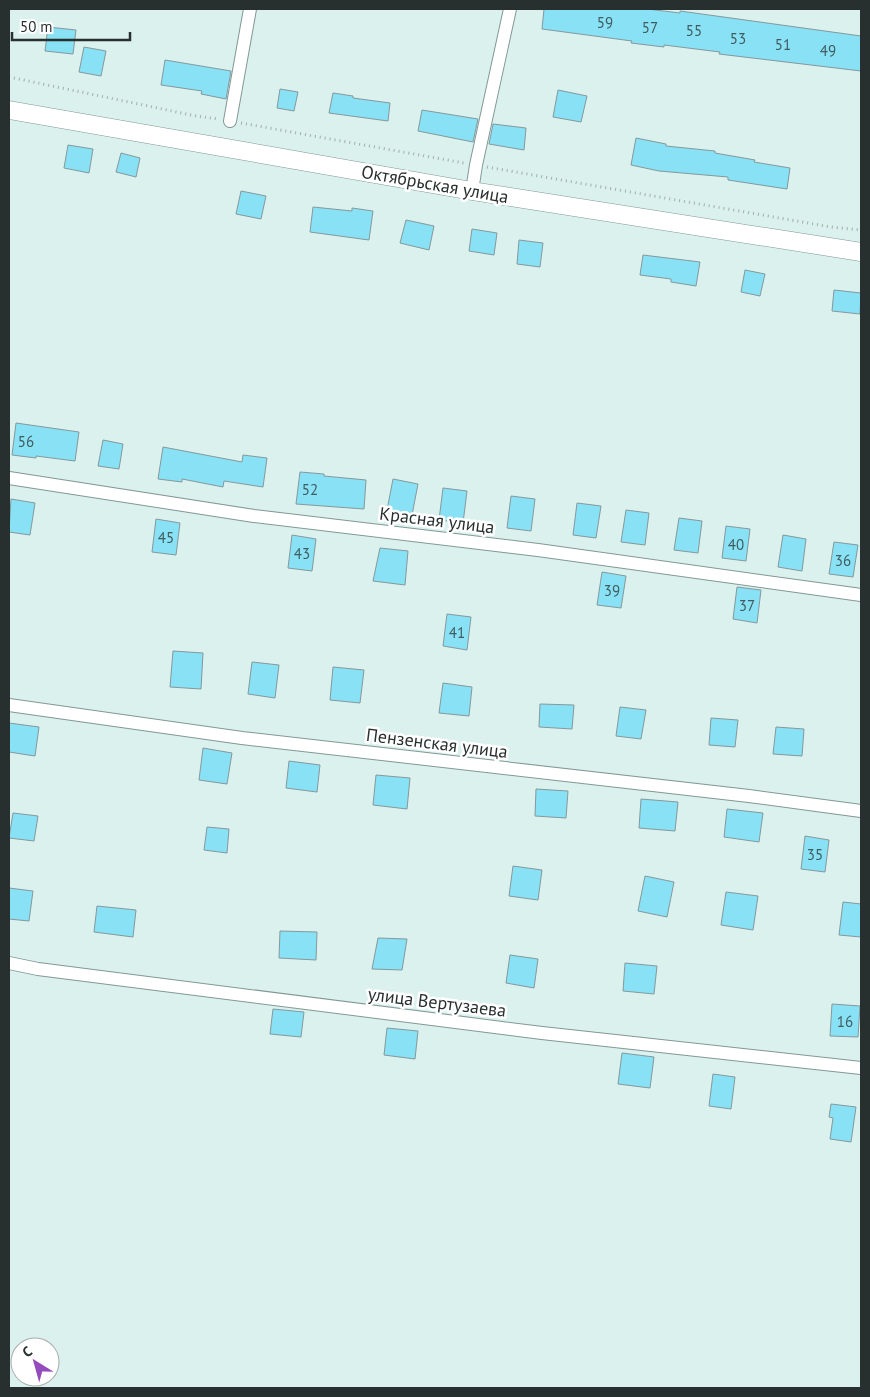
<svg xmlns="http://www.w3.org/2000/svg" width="870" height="1397" viewBox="0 0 870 1397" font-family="'PT Sans',sans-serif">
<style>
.building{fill:#88e1f4;stroke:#84999d}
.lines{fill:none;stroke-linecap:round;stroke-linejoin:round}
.minor-casing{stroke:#839895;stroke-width:14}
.secondary-casing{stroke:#839895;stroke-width:19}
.path{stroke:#9eb0ae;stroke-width:3;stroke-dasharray:1 4;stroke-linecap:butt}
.minor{stroke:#fff;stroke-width:12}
.secondary{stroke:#fff;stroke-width:18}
.labels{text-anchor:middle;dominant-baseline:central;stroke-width:5;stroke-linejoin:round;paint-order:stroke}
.number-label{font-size:15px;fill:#405c60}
.street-label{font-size:18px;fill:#28302f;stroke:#fff}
</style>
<rect width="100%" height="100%" fill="#daf1ee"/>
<!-- building -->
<g class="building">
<path d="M 544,9 L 647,9 L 680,13 L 680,11 L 861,36 L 861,71 L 719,54 L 720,52 L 664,45 L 664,47 L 631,43 L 632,41 L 542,29 Z"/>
<path d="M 48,27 L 76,30 L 73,54 L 45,51 Z"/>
<path d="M 84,47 L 106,51 L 101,76 L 79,72 Z"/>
<path d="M 165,60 L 231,71 L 226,99 L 201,94 L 202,91 L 161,85 Z"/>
<path d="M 280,89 L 298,92 L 294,111 L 277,108 Z"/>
<path d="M 558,90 L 587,96 L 581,122 L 553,117 Z"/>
<path d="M 333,93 L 353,96 L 353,98 L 390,103 L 388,121 L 329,113 Z"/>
<path d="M 422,110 L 478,119 L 473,142 L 418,131 Z"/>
<path d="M 493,124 L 526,128 L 524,150 L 489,144 Z"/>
<path d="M 636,138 L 666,144 L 666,146 L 715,151 L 715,153 L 755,160 L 754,162 L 790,168 L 787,189 L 728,180 L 728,177 L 659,171 L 631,165 Z"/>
<path d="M 68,145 L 93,149 L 89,173 L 64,168 Z"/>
<path d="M 121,153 L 140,158 L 136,177 L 116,172 Z"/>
<path d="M 241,191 L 266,196 L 261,219 L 236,214 Z"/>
<path d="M 313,207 L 352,211 L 352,208 L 373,211 L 369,240 L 310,232 Z"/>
<path d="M 406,220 L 434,226 L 429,250 L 400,243 Z"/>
<path d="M 472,229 L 497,233 L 494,255 L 469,251 Z"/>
<path d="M 519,240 L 543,243 L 540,267 L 517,264 Z"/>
<path d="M 643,255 L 700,262 L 696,286 L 671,282 L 671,279 L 640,275 Z"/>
<path d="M 745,270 L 765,274 L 760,296 L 741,292 Z"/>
<path d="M 834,290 L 861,293 L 860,314 L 832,311 Z"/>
<path d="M 16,423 L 79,432 L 75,461 L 36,456 L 36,458 L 12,455 Z"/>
<path d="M 103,440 L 123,444 L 119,469 L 98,466 Z"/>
<path d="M 163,447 L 242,462 L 243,455 L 267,458 L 263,487 L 224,481 L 223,487 L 182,479 L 182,482 L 158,479 Z"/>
<path d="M 300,472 L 324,474 L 324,476 L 366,480 L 364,509 L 296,504 Z"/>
<path d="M 393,479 L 418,484 L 412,515 L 387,510 Z"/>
<path d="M 443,488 L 467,491 L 463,523 L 439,520 Z"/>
<path d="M 511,496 L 535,499 L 531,531 L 507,528 Z"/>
<path d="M 11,499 L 35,503 L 30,535 L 9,532 Z"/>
<path d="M 577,503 L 601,506 L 596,538 L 573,535 Z"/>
<path d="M 626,510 L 649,513 L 645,545 L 621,542 Z"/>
<path d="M 679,518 L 702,521 L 698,553 L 674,550 Z"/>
<path d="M 156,519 L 180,523 L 176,555 L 152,552 Z"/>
<path d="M 726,526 L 750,529 L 746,561 L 722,558 Z"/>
<path d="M 292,535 L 316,539 L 312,571 L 288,568 Z"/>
<path d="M 783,535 L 806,539 L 802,571 L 778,567 Z"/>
<path d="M 834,542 L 858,545 L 853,577 L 829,574 Z"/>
<path d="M 380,548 L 408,551 L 405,585 L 373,581 Z"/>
<path d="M 602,572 L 626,576 L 621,608 L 597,605 Z"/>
<path d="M 737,587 L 761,590 L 757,623 L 733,619 Z"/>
<path d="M 447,614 L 471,617 L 467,650 L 443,646 Z"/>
<path d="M 173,651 L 203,653 L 201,689 L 170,687 Z"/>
<path d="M 252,662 L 279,665 L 275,698 L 248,694 Z"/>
<path d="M 333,667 L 364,670 L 360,703 L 330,700 Z"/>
<path d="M 443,683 L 472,687 L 469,716 L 439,713 Z"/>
<path d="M 540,704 L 574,705 L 572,729 L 539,727 Z"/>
<path d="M 620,707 L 646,710 L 641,739 L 616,736 Z"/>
<path d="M 711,718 L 738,720 L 735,747 L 709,745 Z"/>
<path d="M 9,723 L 39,727 L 35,756 L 9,752 Z"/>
<path d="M 776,727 L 804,729 L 802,756 L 773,754 Z"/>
<path d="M 203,748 L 232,753 L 227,784 L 199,780 Z"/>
<path d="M 289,761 L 320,765 L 317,792 L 286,788 Z"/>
<path d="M 376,775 L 410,778 L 407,809 L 373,805 Z"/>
<path d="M 536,789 L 568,791 L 566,818 L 535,816 Z"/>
<path d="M 641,799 L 678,802 L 675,831 L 639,828 Z"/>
<path d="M 727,809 L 763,813 L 759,842 L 724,837 Z"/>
<path d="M 13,813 L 38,816 L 34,841 L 9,838 Z"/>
<path d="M 207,827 L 229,829 L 227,853 L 204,850 Z"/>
<path d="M 805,836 L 829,840 L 825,872 L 801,869 Z"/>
<path d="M 513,866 L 542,870 L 538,900 L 509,896 Z"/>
<path d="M 645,876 L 674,882 L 667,917 L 638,911 Z"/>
<path d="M 9,888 L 33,891 L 29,921 L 9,919 Z"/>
<path d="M 726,892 L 758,896 L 753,930 L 721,925 Z"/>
<path d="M 843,902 L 861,904 L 861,937 L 839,935 Z"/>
<path d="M 97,906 L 136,910 L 133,937 L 94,932 Z"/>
<path d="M 280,931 L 317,932 L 316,960 L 279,958 Z"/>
<path d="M 378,938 L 407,939 L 402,970 L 372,969 Z"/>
<path d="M 510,955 L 538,959 L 534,988 L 506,983 Z"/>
<path d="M 625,963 L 657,966 L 654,994 L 623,991 Z"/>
<path d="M 832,1004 L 860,1006 L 858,1037 L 830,1036 Z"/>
<path d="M 273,1009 L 304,1012 L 301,1037 L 270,1034 Z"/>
<path d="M 387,1028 L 418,1031 L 415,1059 L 384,1055 Z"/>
<path d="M 622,1053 L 654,1057 L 650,1088 L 618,1084 Z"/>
<path d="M 713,1074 L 735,1077 L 731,1109 L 709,1106 Z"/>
<path d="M 831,1104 L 856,1107 L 851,1142 L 830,1139 L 833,1118 L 829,1117 Z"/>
</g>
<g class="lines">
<defs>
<g id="minor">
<path d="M 230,121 L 250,9"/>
<path d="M 472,191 L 476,165 L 510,9"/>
<path d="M 9,478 L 254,516 L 538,550 L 861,595"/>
<path d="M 9,705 L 242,738 L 749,796 L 861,811"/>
<path d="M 9,963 L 38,969 L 542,1033 L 861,1068"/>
</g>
<path id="secondary" d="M 9,110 L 472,191 L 861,252"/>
</defs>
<!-- minor casing -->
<use href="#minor" class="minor-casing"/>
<!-- secondary casing -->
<use href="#secondary" class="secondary-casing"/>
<!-- path -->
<g class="path">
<path d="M 9,77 L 196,116 L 218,119"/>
<path d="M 241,123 L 464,163"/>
<path d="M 487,167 L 831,227 L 861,230"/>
</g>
<!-- minor -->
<use href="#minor" class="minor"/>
<!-- secondary -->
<use href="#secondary" class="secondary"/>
</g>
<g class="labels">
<!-- number labels -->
<g class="number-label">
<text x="605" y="22">59</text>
<text x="650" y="27">57</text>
<text x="694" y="30">55</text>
<text x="738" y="38">53</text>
<text x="783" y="44">51</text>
<text x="828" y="50">49</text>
<text x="26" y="441">56</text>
<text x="310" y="489">52</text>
<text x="166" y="537">45</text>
<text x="736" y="544">40</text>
<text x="302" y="553">43</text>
<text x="843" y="560">36</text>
<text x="612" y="590">39</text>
<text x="747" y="605">37</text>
<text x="457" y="632">41</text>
<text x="815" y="854">35</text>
<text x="845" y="1021">16</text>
</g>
<!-- street labels -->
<g class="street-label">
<text transform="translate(435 184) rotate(10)">Октябрьская улица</text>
<text transform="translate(437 520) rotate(7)">Красная улица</text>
<text transform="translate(437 743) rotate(7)">Пензенская улица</text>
<text transform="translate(437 1002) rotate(7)">улица Вертузаева</text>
</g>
</g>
<!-- border -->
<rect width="870" height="1397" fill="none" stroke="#28302f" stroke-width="20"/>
<!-- north arrow -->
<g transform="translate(35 1362) rotate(323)"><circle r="24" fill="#ffffff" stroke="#a9acac"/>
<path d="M0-4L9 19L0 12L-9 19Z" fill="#944bbe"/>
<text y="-8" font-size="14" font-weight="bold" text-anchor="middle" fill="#28302f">С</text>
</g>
<!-- scale -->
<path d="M12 32v8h118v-8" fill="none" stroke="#28302f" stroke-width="2.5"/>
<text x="20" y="32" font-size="15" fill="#28302f" stroke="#ffffff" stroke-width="4" paint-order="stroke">50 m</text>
</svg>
